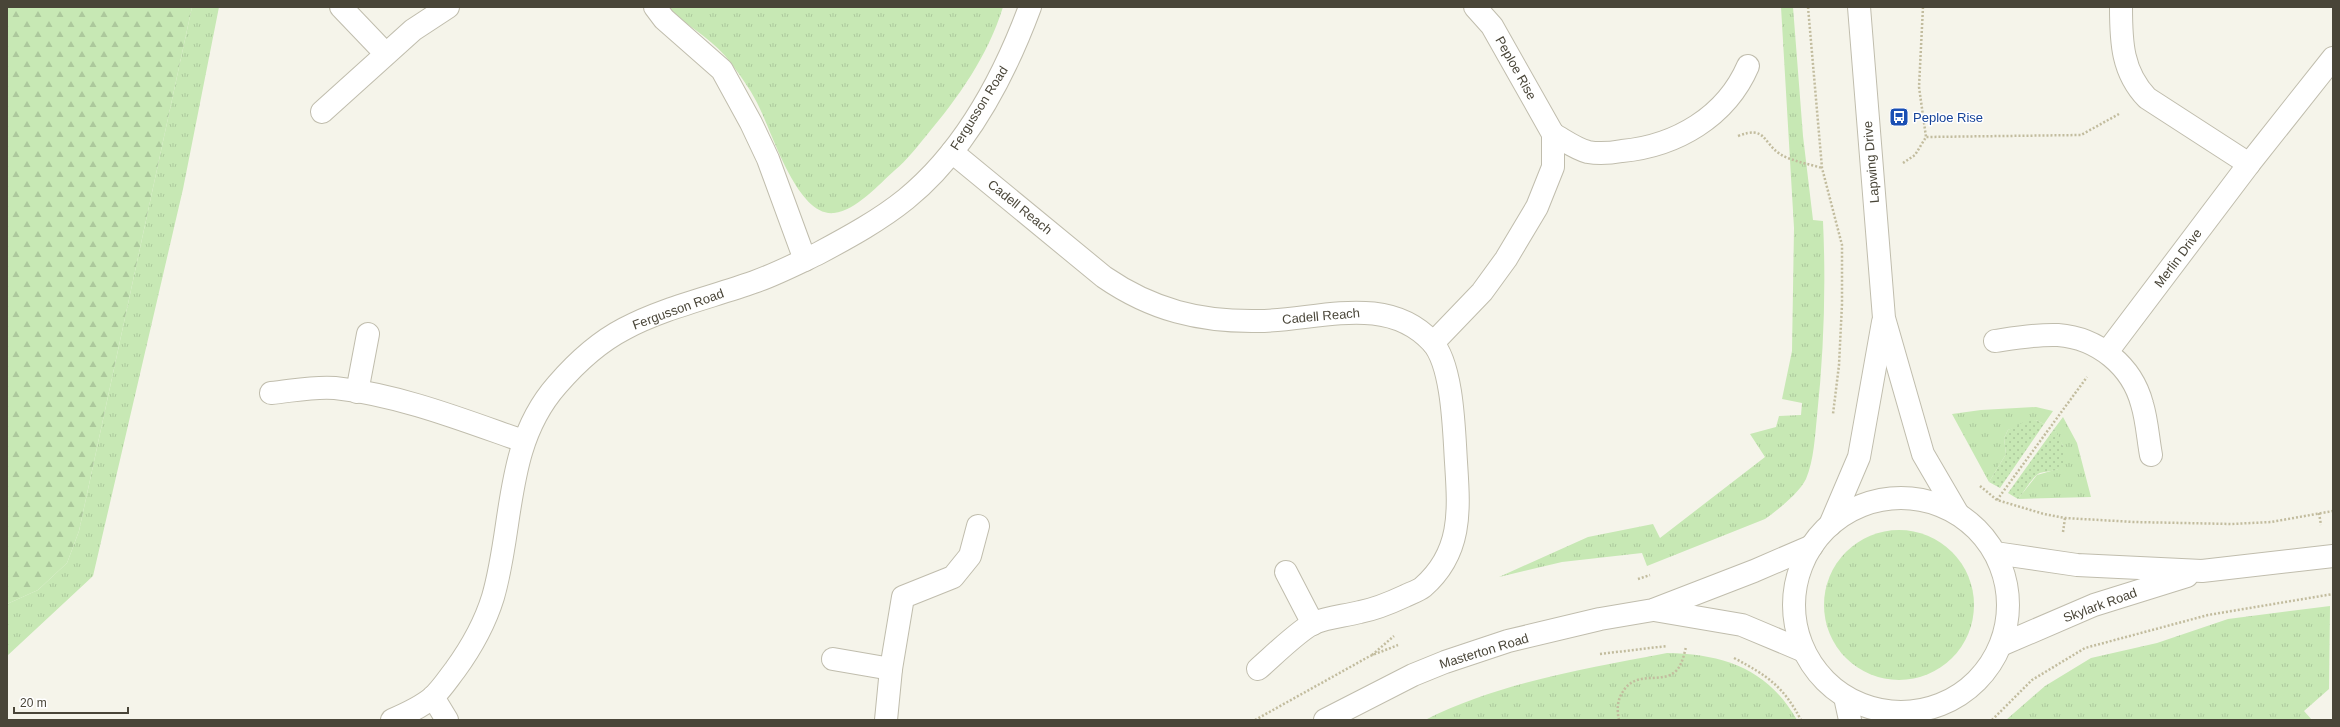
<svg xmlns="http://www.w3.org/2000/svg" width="2340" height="727" viewBox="0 0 2340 727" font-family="Helvetica,sans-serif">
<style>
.grass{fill:url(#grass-tufts)}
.forest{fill:url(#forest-firs)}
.garden{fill:url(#garden-dots)}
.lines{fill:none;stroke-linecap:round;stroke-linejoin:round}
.minor-casing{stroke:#c0bdad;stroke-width:24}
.path{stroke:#c2bc9e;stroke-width:2.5;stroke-dasharray:2 2;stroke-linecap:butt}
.minor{stroke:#fff;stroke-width:22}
.labels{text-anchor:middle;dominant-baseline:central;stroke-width:3;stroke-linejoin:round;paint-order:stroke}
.street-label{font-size:13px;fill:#494538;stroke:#fff}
.transit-label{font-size:13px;fill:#164399;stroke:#fff;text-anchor:start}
</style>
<defs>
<pattern id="grass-tufts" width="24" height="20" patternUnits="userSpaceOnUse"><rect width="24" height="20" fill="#c7e8b4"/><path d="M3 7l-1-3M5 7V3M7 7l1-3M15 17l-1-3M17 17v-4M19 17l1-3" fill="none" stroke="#acc89c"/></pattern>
<pattern id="forest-firs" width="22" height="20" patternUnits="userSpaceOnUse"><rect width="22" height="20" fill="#c7e8b4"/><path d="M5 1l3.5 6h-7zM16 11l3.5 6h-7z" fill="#acc89c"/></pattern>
<pattern id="garden-dots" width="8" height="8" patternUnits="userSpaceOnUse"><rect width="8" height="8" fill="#c7e8b4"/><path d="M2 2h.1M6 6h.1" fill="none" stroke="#acc89c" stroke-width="1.8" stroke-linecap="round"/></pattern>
</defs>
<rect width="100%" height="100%" fill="#f5f4ea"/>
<!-- grass -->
<g class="grass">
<path d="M 192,7 L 219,7 L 183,189 L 93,576 L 7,656 L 7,604 L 38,590 L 67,563 L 79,531 Z"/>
<path d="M 670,7 L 1003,7 C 988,56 958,98 926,136 C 916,148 907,160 895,170 C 878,185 857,210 834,213 C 798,217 773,135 760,109 C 753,93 742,78 731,63 C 716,43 694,29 674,15 Z"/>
<path d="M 1781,7 L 1793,7 L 1803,136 L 1813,220 L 1823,221 C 1826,286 1824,351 1817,416 C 1815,435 1814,460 1806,479 C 1799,493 1778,510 1765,519 L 1647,566 L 1642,553 L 1562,562 L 1499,577 L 1588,537 L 1653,524 L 1660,538 L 1765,457 L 1750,434 L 1776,427 L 1779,416 L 1801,415 L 1802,403 L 1782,399 L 1792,351 L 1794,228 Z"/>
<path d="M 2036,407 L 2053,411 L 2044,424 L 2036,420 L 2008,430 L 2004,438 L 2006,454 L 1989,482 L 1952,414 L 1981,410 Z"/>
<path d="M 2063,417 L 2077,443 L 2091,497 L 2018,499 L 2037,475 L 2058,469 L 2063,446 L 2054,429 Z"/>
<circle cx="1899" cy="605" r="75"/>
<path d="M 2330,606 L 2329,689 L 2304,711 L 2312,720 L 2006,720 L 2045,686 L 2091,658 L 2157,643 L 2228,619 Z"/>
<path d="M 1667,653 C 1724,654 1768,669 1797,720 L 1425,720 C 1501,682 1585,669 1667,653 Z"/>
</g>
<!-- forest -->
<path class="forest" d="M 7,7 L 192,7 L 79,531 L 67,563 L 38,590 L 7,604 Z"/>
<!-- garden -->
<g class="garden">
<path d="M 2036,420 L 2044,424 L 2000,488 L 1989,482 L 2006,454 L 2004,438 L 2008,430 L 2026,421 Z"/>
<path d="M 2054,429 C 2061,440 2074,462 2056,470 C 2050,472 2043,471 2038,474 C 2031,479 2024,492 2018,499 L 2008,493 Z"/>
</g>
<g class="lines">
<defs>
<g id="minor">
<path d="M 341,7 L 385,53"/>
<path d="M 655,7 L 664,19 L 722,70 L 751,123 L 768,159 L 805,260"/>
<path d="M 1859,7 L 1884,318 L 1923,454 L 1958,514"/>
<path d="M 2121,7 C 2121,42 2122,72 2147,98 L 2249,164"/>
<path d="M 322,112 L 413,30 L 448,7"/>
<path d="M 1553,134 C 1564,140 1576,149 1588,152 C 1599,154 1611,153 1622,151 C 1676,146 1726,117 1748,66"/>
<path d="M 952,152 L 1104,277 C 1152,310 1200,322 1258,321 C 1316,321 1386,292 1432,342 C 1453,365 1454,432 1456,462 C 1459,509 1463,552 1423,587 C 1418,591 1411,593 1405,596 C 1390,603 1376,609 1360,612 C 1345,616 1328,617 1314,623 C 1299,630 1272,657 1258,669"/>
<path d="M 1995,341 C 2015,338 2037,334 2058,335 C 2098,338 2132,366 2142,404 C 2147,420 2148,439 2151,455"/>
<path d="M 1433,343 L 1482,292 L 1506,259 L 1537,207 L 1553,167 L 1553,134 L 1492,26 L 1475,7"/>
<path d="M 2107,352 L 2249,164 L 2333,58"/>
<path d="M 357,392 L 368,334"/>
<path d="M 271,393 C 292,391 315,386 335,388 C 400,395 463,420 523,441"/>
<circle cx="1901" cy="605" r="107"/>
<path d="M 1830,525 L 1859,457 L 1883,322"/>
<path d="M 1995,553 L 2077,565 L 2202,571 L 2333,556"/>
<path d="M 1286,572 L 1313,624"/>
<path d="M 1654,610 L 1742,625 L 1804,651"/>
<path d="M 2001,645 L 2094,605 L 2187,576"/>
<path d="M 833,659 L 891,669"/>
<path d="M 433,697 L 447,720"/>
<path d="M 1845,697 L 1850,720"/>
<path d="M 392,720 C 406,714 421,707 432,698 C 441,690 448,679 455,670 C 471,648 485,623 493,597 C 514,525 504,445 557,385 C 576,363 599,342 624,329 C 663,308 712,297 754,282 C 777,274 798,263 819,253 C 849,237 880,220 906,199 C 966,150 1004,77 1030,7"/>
<path d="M 886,720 L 891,669 L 903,597 L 953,577 L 970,556 L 978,526"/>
<path d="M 1325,720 L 1413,675 L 1445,662 L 1508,641 L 1600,619 L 1653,610 L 1754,571 L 1812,546"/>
</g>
</defs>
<!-- minor casing -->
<use href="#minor" class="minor-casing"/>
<!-- path -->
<g class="path">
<path d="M 1808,7 L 1822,168 L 1842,245 L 1842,304 L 1839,365 L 1833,414"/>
<path d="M 1923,7 L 1919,87 L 1926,137"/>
<path d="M 1738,136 C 1766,125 1763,143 1780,154 C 1791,161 1809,164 1822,168"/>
<path d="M 1903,163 L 1915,155 L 1926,137 L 2081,135 L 2119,114"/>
<path d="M 1980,486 L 1997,500 L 2044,514 L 2065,518 L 2134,522 L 2232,524 L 2271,522 L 2333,511"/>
<path d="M 1997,500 L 2087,377"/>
<path d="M 2319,513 L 2321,525"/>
<path d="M 2063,532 L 2065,518"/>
<path d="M 1638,579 L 1650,575"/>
<path d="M 1600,654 L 1667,646"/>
<path d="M 1372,655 L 1394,636"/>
<path d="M 1734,658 C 1768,676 1783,686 1801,720"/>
<path d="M 1255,720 L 1370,656 L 1398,645"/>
<path d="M 1619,720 C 1617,711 1617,701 1622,693 C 1636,668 1662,686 1677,670 C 1682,664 1684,655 1686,647"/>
<path d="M 1992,720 L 2032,680 L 2085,648 L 2208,615 L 2333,594"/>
</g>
<!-- minor -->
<use href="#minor" class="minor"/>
</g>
<!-- icons -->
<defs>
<symbol id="bus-square" viewBox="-11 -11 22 22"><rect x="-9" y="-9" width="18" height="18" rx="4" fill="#1a4fb4" stroke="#fff"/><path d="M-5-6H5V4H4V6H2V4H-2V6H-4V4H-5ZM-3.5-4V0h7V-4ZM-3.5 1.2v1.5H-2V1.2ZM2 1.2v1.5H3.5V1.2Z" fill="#fff"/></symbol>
</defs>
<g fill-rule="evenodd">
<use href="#bus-square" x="1888" y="106" width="22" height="22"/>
</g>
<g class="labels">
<!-- street labels -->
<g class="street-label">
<text transform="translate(1516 68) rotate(61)">Peploe Rise</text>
<text transform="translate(979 108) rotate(-58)">Fergusson Road</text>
<text transform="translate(1871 162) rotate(-95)">Lapwing Drive</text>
<text transform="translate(1020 207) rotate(39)">Cadell Reach</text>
<text transform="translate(2178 258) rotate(-53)">Merlin Drive</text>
<text transform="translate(678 309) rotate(-20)">Fergusson Road</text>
<text transform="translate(1321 316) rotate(-5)">Cadell Reach</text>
<text transform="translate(2100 605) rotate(-20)">Skylark Road</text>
<text transform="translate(1484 651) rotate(-17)">Masterton Road</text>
</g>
<!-- transit labels -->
<g class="transit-label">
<text x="1913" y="117">Peploe Rise</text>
</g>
</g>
<!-- border -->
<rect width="2340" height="727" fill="none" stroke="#494538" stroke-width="16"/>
<!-- scale -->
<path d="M14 707v6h114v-6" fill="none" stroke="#494538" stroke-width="2"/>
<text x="20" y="707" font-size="12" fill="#494538" stroke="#ffffff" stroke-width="3" paint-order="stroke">20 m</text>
</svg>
